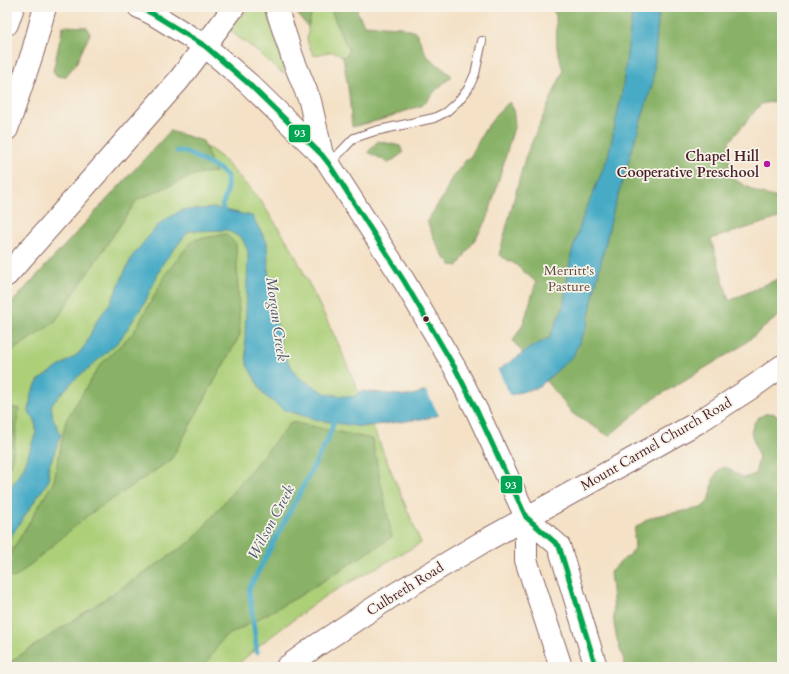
<svg xmlns="http://www.w3.org/2000/svg" width="789" height="674" viewBox="0 0 789 674" font-family="Cardo,serif">
<style>
.green{fill:#accf78;stroke:#7b7752}
.forest{fill:#89b268;stroke:#6a684a}
.water{fill:#47abc6;stroke:#486578}
.pier{fill:#f4e1c6}
.lines{fill:none;stroke-linecap:round;stroke-linejoin:round}
.stream{stroke:#47abc6;stroke-width:5}
.lane-casing{stroke:#866361;stroke-width:10}
.secondary-casing{stroke:#866361;stroke-width:24}
.highway-casing{stroke:#866361;stroke-width:24}
.lane{stroke:#fff;stroke-width:8}
.secondary{stroke:#fff;stroke-width:22}
.highway{stroke:#fff;stroke-width:22}
.bus-1-casing{stroke:#f7f3e8;stroke-width:8}
.bus-1{stroke:#00a651;stroke-width:5}
.poi-dot{fill:#b5179e;stroke:#f7f3e8;stroke-width:1.5}
.bus-dot{fill:#4a1f2b;stroke:#f7f3e8;stroke-width:1.5}
.labels{text-anchor:middle;dominant-baseline:central;stroke-width:3.5;stroke-linejoin:round;paint-order:stroke}
.poi-label{font-size:14px;font-weight:bold;fill:#4a1f2b;stroke:#f7f3e8;text-anchor:end}
.park-label{font-size:14px;fill:#624b3e;stroke:#f7f3e8}
.street-label{font-size:14px;fill:#4a1f2b;stroke:#f7f3e8}
.water-label{font-size:15px;font-style:italic;fill:#495769;stroke:#f7f3e8}
.line-badge{stroke:#f7f3e8;stroke-width:1.5}
.badge-label{font-size:11px;text-anchor:middle;font-weight:bold;fill:#fff}
</style>
<rect width="100%" height="100%" fill="#f7f3e8"/>
<filter id="ink" filterUnits="userSpaceOnUse"><feTurbulence type="fractalNoise" baseFrequency=".025" numOctaves="2"/><feDisplacementMap in="SourceGraphic" scale="8" xChannelSelector="R" yChannelSelector="G"/><feConvolveMatrix kernelMatrix="1 2 1 2 8 2 1 2 1" color-interpolation-filters="sRGB"/></filter>
<filter id="wash" filterUnits="userSpaceOnUse"><feTurbulence type="fractalNoise" baseFrequency=".012" numOctaves="4" result="noise"/><feDisplacementMap in="SourceGraphic" scale="16" xChannelSelector="R" yChannelSelector="G"/><feGaussianBlur stdDeviation="0.9" result="paint"/><feColorMatrix in="noise" values="0 0 0 0 0 0 0 0 0 0 0 0 0 0 0 0 0 1.4 0 .05"/><feComposite in="paint" operator="in"/></filter>
<g filter="url(#wash)">
<rect width="100%" height="100%" fill="#f4e1c6"/>
<!-- green -->
<g class="green">
<path d="M 251,7 L 266,7 L 285,71 L 284,73 L 282,73 L 253,48 L 230,31 L 229,27 Z"/>
<path d="M 310,7 L 332,7 L 332,12 L 342,37 L 348,48 L 348,55 L 343,57 C 333,48 325,53 314,56 L 309,46 L 307,39 L 308,33 L 308,27 L 311,15 Z"/>
<path d="M 192,144 L 210,149 L 221,157 L 260,200 L 291,247 L 338,343 L 421,543 L 325,596 L 261,644 L 235,667 L 7,667 L 7,327 Z"/>
</g>
<!-- forest -->
<g class="forest">
<path d="M 292,7 L 310,7 L 311,15 L 308,27 Z"/>
<path d="M 332,7 L 358,7 L 357,11 L 364,25 L 400,27 L 416,32 L 427,56 L 452,76 L 437,89 L 423,105 L 380,120 L 352,127 L 349,94 L 343,57 L 348,55 L 348,48 L 342,37 L 332,12 Z"/>
<path d="M 552,7 L 782,7 L 782,100 L 761,104 L 729,142 L 730,177 L 758,193 L 782,199 L 782,217 L 711,239 L 729,301 L 782,277 L 782,313 L 740,347 L 653,399 L 609,436 L 573,414 L 513,341 L 524,322 L 536,282 L 515,264 L 499,255 L 525,158 L 563,71 L 557,48 L 556,16 Z"/>
<path d="M 63,26 L 87,27 L 90,34 L 79,57 L 76,64 L 65,77 L 57,76 L 53,71 Z"/>
<path d="M 509,102 L 513,108 L 515,124 L 493,200 L 487,220 L 458,266 L 451,265 C 439,253 433,236 427,221 L 443,197 L 451,179 L 465,161 L 471,156 L 484,131 L 497,114 Z"/>
<path d="M 170,131 L 203,141 L 215,172 L 196,174 L 137,200 L 54,323 L 7,354 L 7,308 Z"/>
<path d="M 378,141 L 400,146 L 403,153 L 389,163 L 368,152 Z"/>
<path d="M 226,234 L 236,244 L 240,335 L 171,460 L 87,516 L 16,577 L 7,578 L 7,559 L 54,481 L 66,420 L 100,365 L 134,332 L 168,271 L 193,240 Z"/>
<path d="M 7,406 L 19,409 L 12,462 L 7,470 Z"/>
<path d="M 772,413 L 782,418 L 782,667 L 626,667 L 617,640 L 614,624 L 613,599 L 611,582 L 610,572 L 624,559 L 630,555 L 632,552 L 635,548 L 634,536 L 635,528 L 648,519 L 655,516 L 701,508 L 707,503 L 709,500 L 711,494 L 713,480 L 716,474 L 719,470 L 725,467 L 744,478 L 755,474 L 759,458 L 751,432 L 754,423 L 758,418 L 765,414 Z"/>
<path d="M 291,422 L 372,439 L 392,537 L 298,597 L 223,638 L 204,667 L 7,667 L 7,664 L 192,541 Z"/>
</g>
<!-- water -->
<path class="water" d="M 633,7 L 659,7 L 653,82 L 614,208 L 594,292 L 587,326 L 573,356 L 539,387 L 428,418 L 361,427 L 318,420 L 284,410 L 264,395 L 247,365 L 245,339 L 248,252 L 242,238 L 226,230 L 189,231 L 163,263 L 144,304 L 119,341 L 89,368 L 74,380 L 51,405 L 53,418 L 61,435 L 48,469 L 49,480 L 7,542 L 7,493 L 24,467 L 36,432 L 35,421 L 29,412 L 31,394 L 39,380 L 78,354 L 86,344 L 96,322 L 111,302 L 126,269 L 133,255 L 160,223 L 182,210 L 215,208 L 252,216 L 267,242 L 270,306 L 279,330 L 281,351 L 298,377 L 327,394 L 353,397 L 361,391 L 409,396 L 500,369 L 530,348 L 549,338 L 563,307 L 571,255 L 583,217 L 608,157 L 622,93 Z"/>
<!-- pier -->
<path class="pier" d="M 497,368 L 511,397 L 440,417 L 425,389 Z"/>
<g class="lines">
<!-- stream -->
<g class="stream">
<path d="M 177,151 L 187,152 L 201,160 L 219,169 L 227,176 L 227,192 L 222,206 L 225,215"/>
<path d="M 257,652 L 249,589 L 327,441 L 336,417"/>
</g>
</g>
</g>
<g filter="url(#ink)">
<g class="lines">
<defs>
<path id="lane" d="M 330,163 L 354,138 L 375,131 L 434,118 L 446,112 L 459,100 L 468,89 L 475,74 L 482,41"/>
<path id="secondary" d="M 287,667 L 316,646 L 392,596 L 481,543 L 697,423 L 754,386 L 782,366"/>
<g id="highway">
<path d="M 139,7 L 153,14 L 205,46 L 249,84 L 322,155 L 329,164 L 404,281 L 455,368 L 477,411 L 526,517 L 559,546 L 596,667"/>
<path d="M 276,7 L 293,59 L 310,101 L 322,155"/>
<path d="M 7,24 L 13,7"/>
<path d="M 7,129 L 33,51 L 45,7"/>
<path d="M 7,275 L 179,80 L 234,7"/>
<path d="M 526,517 L 526,560 L 561,667"/>
</g>
</defs>
<!-- lane casing -->
<use href="#lane" class="lane-casing"/>
<!-- secondary casing -->
<use href="#secondary" class="secondary-casing"/>
<!-- highway casing -->
<use href="#highway" class="highway-casing"/>
<!-- lane -->
<use href="#lane" class="lane"/>
<!-- secondary -->
<use href="#secondary" class="secondary"/>
<!-- highway -->
<use href="#highway" class="highway"/>
<defs>
<path id="bus-1" d="M 139,7 L 153,14 L 205,46 L 249,84 L 322,155 L 329,164 L 404,281 L 455,368 L 477,411 L 526,517 L 559,546 L 596,667"/>
</defs>
<!-- bus-1 casing -->
<use href="#bus-1" class="bus-1-casing"/>
<!-- bus-1 -->
<use href="#bus-1" class="bus-1"/>
</g>
</g>
<!-- markers -->
<circle class="poi-dot" cx="767" cy="164" r="4"/>
<circle class="bus-dot" cx="426" cy="319" r="3.5"/>
<g class="labels">
<!-- poi labels -->
<g class="poi-label">
<text x="759" y="156">Chapel Hill<tspan x="759" dy="16">Cooperative Preschool</tspan></text>
</g>
<!-- park labels -->
<g class="park-label">
<text x="569" y="270">Merritt's<tspan x="569" dy="16">Pasture</tspan></text>
</g>
<!-- street labels -->
<g class="street-label">
<text transform="translate(656 444) rotate(-30)">Mount Carmel Church Road</text>
<text transform="translate(405 589) rotate(-32)">Culbreth Road</text>
</g>
<!-- water labels -->
<g class="water-label">
<text transform="translate(277 319) rotate(82)">Morgan Creek</text>
<text transform="translate(271 522) rotate(-62)">Wilson Creek</text>
</g>
</g>
<g class="line-badge">
<rect x="288" y="124" width="23" height="19" rx="4" fill="#00a651"/>
<rect x="500" y="475" width="23" height="19" rx="4" fill="#00a651"/>
</g>
<g class="badge-label">
<text x="300" y="137">93</text>
<text x="511" y="489">93</text>
</g>
<!-- margin -->
<rect width="789" height="674" fill="none" stroke="#f7f3e8" stroke-width="24"/>
</svg>
